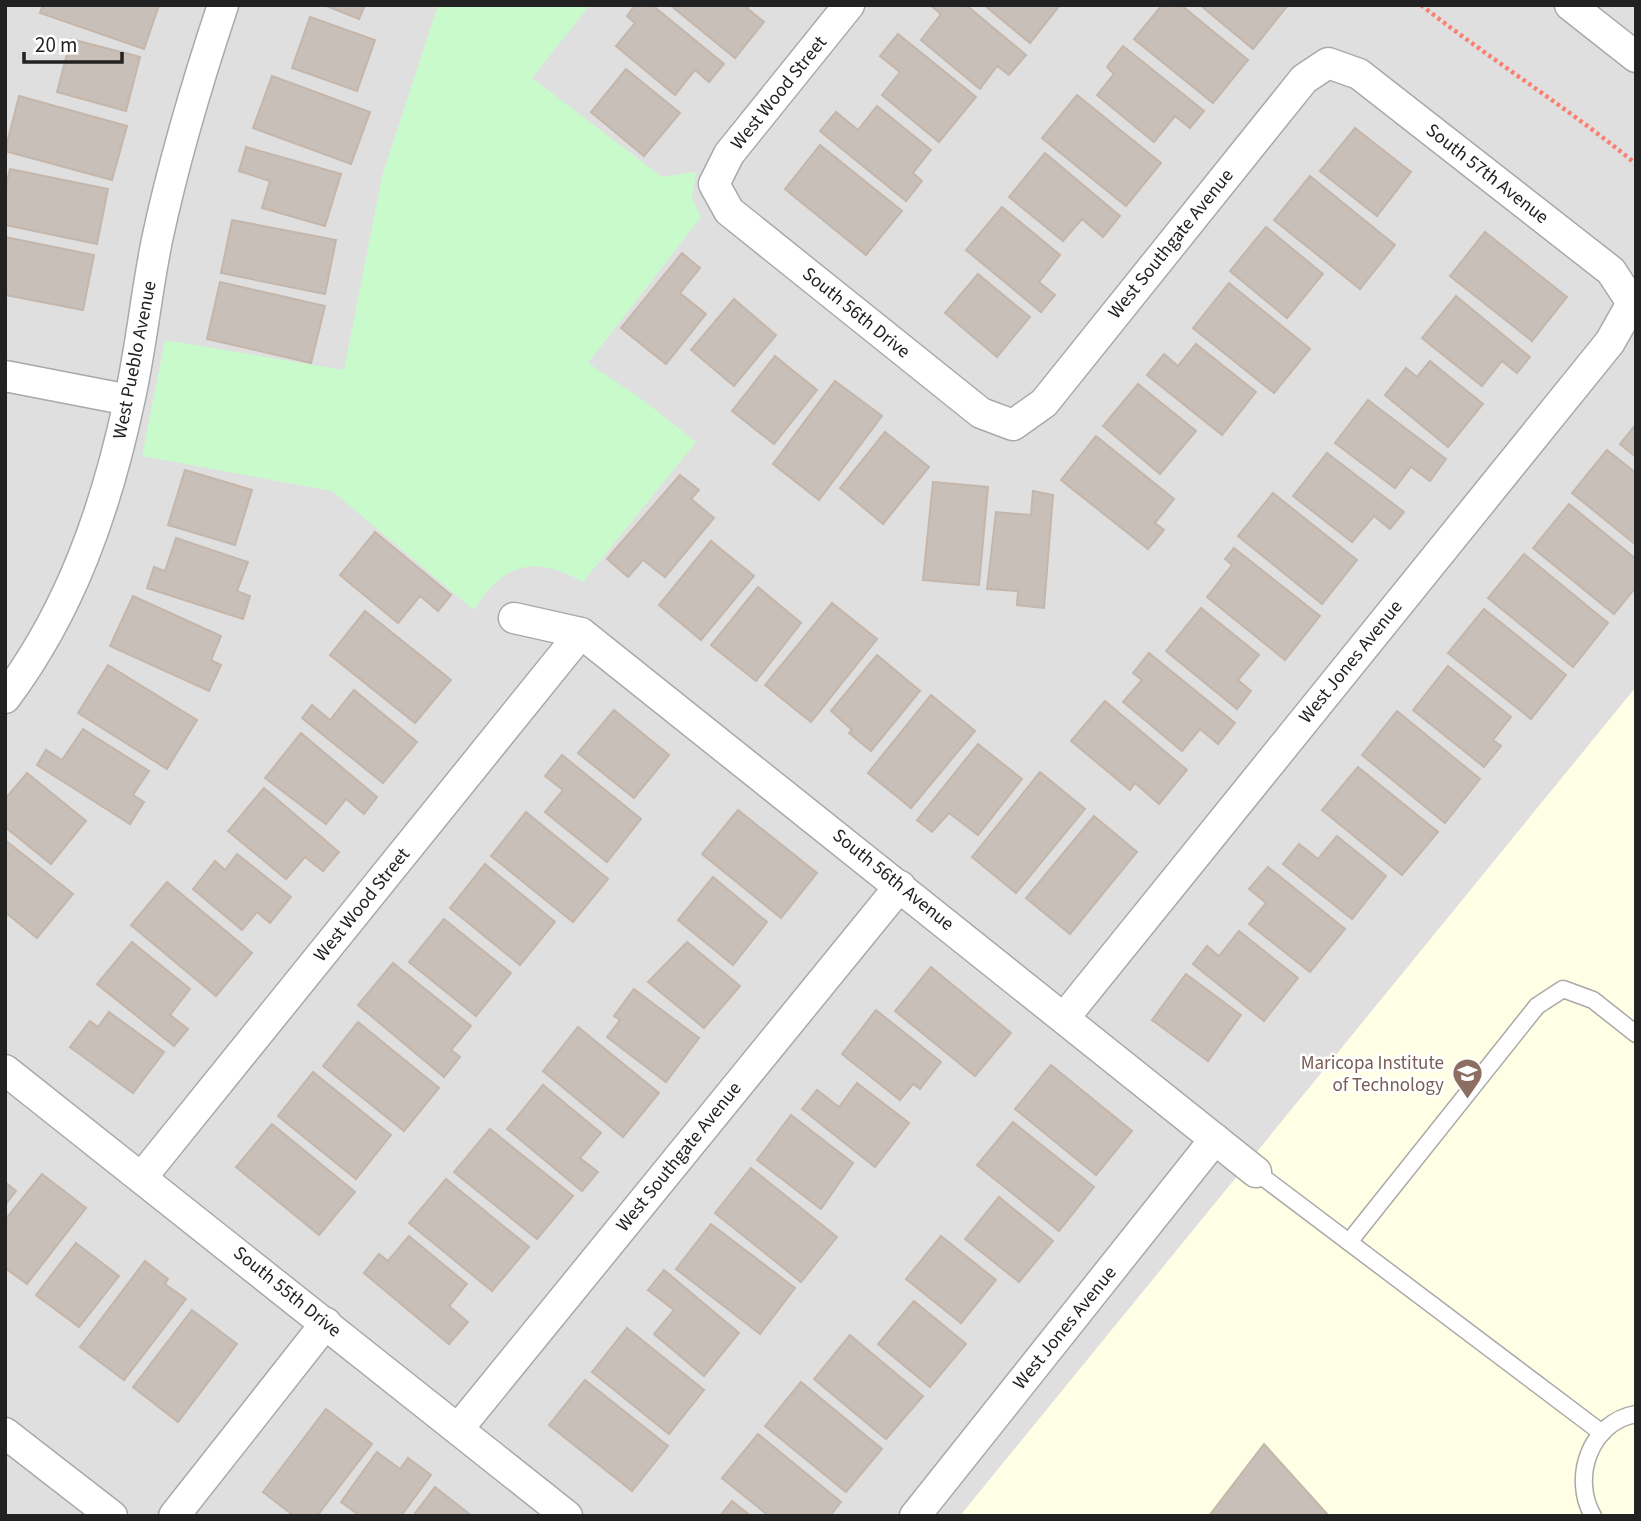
<svg xmlns="http://www.w3.org/2000/svg" width="1641" height="1521" viewBox="0 0 1641 1521" font-family="'Source Sans 3',sans-serif">
<style>
.residential{fill:#e0dfdf}
.education{fill:#ffffe5}
.park{fill:#c8facc}
.building{fill:#c7bfb8;stroke:#c4b6ab;stroke-width:2}
.lines{fill:none;stroke-linecap:round;stroke-linejoin:round}
.lane-casing{stroke:#a9a9a9;stroke-width:19}
.street-casing{stroke:#a9a9a9;stroke-width:33}
.path{stroke:#fa8072;stroke-width:4.5;stroke-dasharray:3.5 3.5;stroke-linecap:butt}
.lane{stroke:#fff;stroke-width:16}
.street{stroke:#fff;stroke-width:30}
.labels{text-anchor:middle;dominant-baseline:central;stroke-width:5;stroke-linejoin:round;paint-order:stroke}
.street-label{font-size:19px;fill:#222;stroke:#fff}
.education-label{font-size:19px;fill:#785e54;stroke:#fff;text-anchor:end}
</style>
<rect width="100%" height="100%" fill="#f2efe9"/>
<!-- residential -->
<path class="residential" d="M 5,5 L 1636,5 L 1636,687 L 960,1516 L 5,1516 Z"/>
<!-- education -->
<path class="education" d="M 1636,687 L 1636,1516 L 960,1516 Z"/>
<!-- park -->
<path class="park" d="M 438,5 L 590,5 L 532,78 L 662,177 L 696,172 L 692,198 L 701,217 L 588,363 L 643,400 L 696,442 L 583,582 C 534,554 503,563 474,610 L 332,491 L 142,456 L 165,340 L 344,370 L 382,176 Z"/>
<!-- building -->
<g class="building">
<path d="M 43,5 L 159,5 L 144,49 L 40,13 Z"/>
<path d="M 324,5 L 365,5 L 359,19 Z"/>
<path d="M 635,5 L 652,5 L 724,64 L 709,82 L 695,70 L 675,95 L 616,46 L 635,23 L 627,16 Z"/>
<path d="M 670,5 L 749,5 L 747,8 L 764,22 L 735,58 Z"/>
<path d="M 930,5 L 966,5 L 1026,55 L 1009,75 L 997,66 L 980,89 L 921,40 L 941,14 Z"/>
<path d="M 984,5 L 1060,5 L 1030,43 Z"/>
<path d="M 1162,5 L 1181,5 L 1248,60 L 1213,103 L 1134,39 Z"/>
<path d="M 1200,5 L 1288,5 L 1253,49 Z"/>
<path d="M 310,17 L 375,40 L 357,91 L 292,68 Z"/>
<path d="M 898,34 L 976,97 L 939,142 L 882,95 L 900,72 L 880,56 Z"/>
<path d="M 71,39 L 140,57 L 126,111 L 57,92 Z"/>
<path d="M 1123,46 L 1204,111 L 1190,128 L 1175,116 L 1154,142 L 1097,95 L 1114,74 L 1107,67 Z"/>
<path d="M 626,69 L 680,113 L 644,156 L 591,112 Z"/>
<path d="M 272,76 L 370,112 L 351,164 L 253,128 Z"/>
<path d="M 1077,95 L 1161,163 L 1126,206 L 1042,138 Z"/>
<path d="M 19,96 L 127,126 L 112,180 L 5,151 Z"/>
<path d="M 877,106 L 931,150 L 913,173 L 922,181 L 906,201 L 820,131 L 836,112 L 858,130 Z"/>
<path d="M 1355,128 L 1411,172 L 1377,216 L 1320,171 Z"/>
<path d="M 820,145 L 902,211 L 866,255 L 785,189 Z"/>
<path d="M 246,147 L 341,174 L 325,226 L 262,208 L 270,181 L 239,171 Z"/>
<path d="M 1045,153 L 1120,216 L 1103,237 L 1082,219 L 1063,241 L 1009,197 Z"/>
<path d="M 10,169 L 108,189 L 97,244 L 5,225 L 5,191 Z"/>
<path d="M 1310,176 L 1395,245 L 1360,289 L 1274,220 Z"/>
<path d="M 1002,207 L 1060,255 L 1039,282 L 1055,295 L 1041,312 L 966,250 Z"/>
<path d="M 232,220 L 336,240 L 325,294 L 221,273 Z"/>
<path d="M 1266,227 L 1323,274 L 1287,318 L 1230,271 Z"/>
<path d="M 1485,232 L 1567,297 L 1532,341 L 1450,276 Z"/>
<path d="M 5,237 L 94,255 L 83,310 L 5,295 Z"/>
<path d="M 682,253 L 700,268 L 680,293 L 706,314 L 666,364 L 621,328 Z"/>
<path d="M 978,274 L 1030,317 L 997,357 L 945,313 Z"/>
<path d="M 220,282 L 325,306 L 311,363 L 207,339 Z"/>
<path d="M 1229,283 L 1310,349 L 1274,393 L 1193,328 Z"/>
<path d="M 1456,296 L 1530,357 L 1517,373 L 1502,361 L 1482,386 L 1422,338 Z"/>
<path d="M 734,299 L 776,335 L 734,386 L 691,350 Z"/>
<path d="M 1196,344 L 1256,392 L 1222,435 L 1147,375 L 1164,354 L 1178,366 Z"/>
<path d="M 775,356 L 817,390 L 774,444 L 732,411 Z"/>
<path d="M 1430,361 L 1483,404 L 1448,447 L 1385,395 L 1406,368 L 1417,377 Z"/>
<path d="M 835,381 L 882,416 L 819,500 L 773,464 Z"/>
<path d="M 1138,384 L 1196,431 L 1160,474 L 1103,426 Z"/>
<path d="M 1368,400 L 1446,459 L 1430,481 L 1411,467 L 1395,488 L 1335,443 Z"/>
<path d="M 1636,424 L 1636,457 L 1620,444 Z"/>
<path d="M 885,432 L 929,467 L 883,524 L 840,488 Z"/>
<path d="M 1096,436 L 1174,499 L 1155,523 L 1164,530 L 1148,549 L 1061,480 Z"/>
<path d="M 1607,450 L 1636,473 L 1636,545 L 1572,493 Z"/>
<path d="M 1327,453 L 1404,512 L 1390,529 L 1374,516 L 1352,542 L 1293,496 Z"/>
<path d="M 185,470 L 252,490 L 235,545 L 168,525 Z"/>
<path d="M 680,475 L 699,490 L 691,499 L 714,518 L 665,577 L 643,560 L 628,577 L 607,559 Z"/>
<path d="M 933,482 L 988,487 L 979,585 L 923,580 Z"/>
<path d="M 1033,491 L 1053,495 L 1044,608 L 1017,605 L 1018,591 L 987,589 L 996,512 L 1031,515 Z"/>
<path d="M 1273,493 L 1357,560 L 1322,604 L 1238,536 Z"/>
<path d="M 1569,504 L 1636,559 L 1636,587 L 1614,614 L 1533,548 Z"/>
<path d="M 375,532 L 451,595 L 438,611 L 420,596 L 398,623 L 340,575 Z"/>
<path d="M 176,538 L 248,562 L 237,591 L 250,596 L 243,619 L 147,588 L 154,567 L 165,571 Z"/>
<path d="M 711,541 L 754,576 L 701,640 L 659,605 Z"/>
<path d="M 1234,548 L 1320,616 L 1285,660 L 1207,597 L 1232,565 L 1225,559 Z"/>
<path d="M 1524,554 L 1608,623 L 1573,667 L 1488,598 Z"/>
<path d="M 758,587 L 801,623 L 756,681 L 711,645 Z"/>
<path d="M 133,596 L 221,636 L 211,660 L 221,665 L 209,691 L 110,646 Z"/>
<path d="M 832,603 L 877,639 L 811,722 L 765,685 Z"/>
<path d="M 1201,608 L 1259,655 L 1238,680 L 1251,691 L 1237,709 L 1166,651 Z"/>
<path d="M 1484,609 L 1566,675 L 1531,719 L 1448,653 Z"/>
<path d="M 365,611 L 451,680 L 415,723 L 330,655 Z"/>
<path d="M 1149,653 L 1235,723 L 1218,744 L 1200,729 L 1182,751 L 1123,702 L 1142,680 L 1133,673 Z"/>
<path d="M 877,655 L 920,691 L 871,751 L 849,733 L 852,730 L 831,711 Z"/>
<path d="M 108,665 L 197,720 L 167,769 L 78,713 Z"/>
<path d="M 1448,666 L 1511,717 L 1493,740 L 1501,746 L 1484,767 L 1413,710 Z"/>
<path d="M 354,690 L 417,742 L 383,783 L 302,718 L 312,705 L 330,720 Z"/>
<path d="M 931,695 L 975,731 L 911,808 L 868,773 Z"/>
<path d="M 1105,701 L 1187,770 L 1159,804 L 1135,783 L 1130,790 L 1071,741 Z"/>
<path d="M 614,710 L 669,755 L 634,798 L 578,753 Z"/>
<path d="M 1397,711 L 1480,779 L 1445,823 L 1362,755 Z"/>
<path d="M 83,729 L 149,771 L 133,795 L 144,802 L 130,824 L 37,765 L 46,750 L 62,760 Z"/>
<path d="M 301,733 L 377,797 L 364,814 L 346,799 L 326,824 L 265,778 Z"/>
<path d="M 978,744 L 1022,779 L 978,835 L 949,813 L 932,832 L 917,820 Z"/>
<path d="M 562,755 L 641,819 L 607,862 L 545,812 L 563,790 L 545,776 Z"/>
<path d="M 1358,767 L 1438,832 L 1402,875 L 1322,810 Z"/>
<path d="M 1040,772 L 1085,809 L 1016,893 L 972,857 Z"/>
<path d="M 27,773 L 86,821 L 51,864 L 5,827 L 5,799 Z"/>
<path d="M 264,788 L 339,852 L 323,871 L 305,857 L 286,879 L 228,831 Z"/>
<path d="M 738,810 L 817,873 L 781,918 L 702,854 Z"/>
<path d="M 526,812 L 608,879 L 573,922 L 491,856 Z"/>
<path d="M 1094,816 L 1137,852 L 1070,934 L 1026,898 Z"/>
<path d="M 1337,836 L 1386,876 L 1352,919 L 1283,864 L 1299,844 L 1318,859 Z"/>
<path d="M 5,840 L 73,894 L 37,938 L 5,912 Z"/>
<path d="M 237,854 L 291,897 L 270,923 L 257,912 L 242,930 L 193,889 L 215,861 L 225,870 Z"/>
<path d="M 485,864 L 555,922 L 520,965 L 450,908 Z"/>
<path d="M 1268,867 L 1345,929 L 1310,972 L 1249,924 L 1266,903 L 1249,889 Z"/>
<path d="M 713,877 L 767,922 L 733,965 L 678,920 Z"/>
<path d="M 167,882 L 252,953 L 216,996 L 131,925 Z"/>
<path d="M 444,919 L 511,973 L 476,1016 L 409,962 Z"/>
<path d="M 1239,931 L 1298,978 L 1264,1021 L 1193,964 L 1207,946 L 1219,956 Z"/>
<path d="M 132,942 L 190,989 L 170,1015 L 188,1029 L 174,1046 L 97,984 Z"/>
<path d="M 687,942 L 740,986 L 704,1028 L 648,982 Z"/>
<path d="M 393,963 L 471,1026 L 451,1050 L 460,1057 L 444,1077 L 358,1005 Z"/>
<path d="M 931,967 L 1011,1033 L 975,1076 L 895,1011 Z"/>
<path d="M 1186,974 L 1241,1015 L 1208,1061 L 1152,1020 Z"/>
<path d="M 634,989 L 699,1038 L 666,1082 L 607,1037 L 620,1020 L 614,1016 Z"/>
<path d="M 876,1010 L 941,1062 L 920,1089 L 913,1084 L 900,1100 L 842,1054 Z"/>
<path d="M 109,1012 L 164,1052 L 133,1093 L 70,1047 L 90,1021 L 98,1027 Z"/>
<path d="M 358,1022 L 439,1088 L 404,1131 L 323,1066 Z"/>
<path d="M 578,1027 L 659,1093 L 623,1137 L 543,1071 Z"/>
<path d="M 1051,1065 L 1132,1131 L 1096,1175 L 1015,1109 Z"/>
<path d="M 313,1072 L 391,1135 L 356,1179 L 278,1116 Z"/>
<path d="M 857,1083 L 909,1123 L 875,1167 L 802,1109 L 817,1090 L 839,1107 Z"/>
<path d="M 543,1085 L 601,1133 L 580,1158 L 598,1172 L 582,1191 L 507,1129 Z"/>
<path d="M 791,1115 L 853,1163 L 821,1209 L 757,1160 Z"/>
<path d="M 1013,1122 L 1094,1187 L 1059,1231 L 977,1165 Z"/>
<path d="M 272,1124 L 355,1192 L 319,1235 L 236,1167 Z"/>
<path d="M 490,1129 L 573,1196 L 537,1239 L 454,1172 Z"/>
<path d="M 751,1168 L 837,1237 L 801,1282 L 715,1213 Z"/>
<path d="M 42,1174 L 86,1208 L 27,1284 L 5,1268 L 5,1220 Z"/>
<path d="M 446,1179 L 529,1247 L 492,1291 L 409,1223 Z"/>
<path d="M 5,1182 L 16,1191 L 5,1205 Z"/>
<path d="M 999,1197 L 1053,1241 L 1019,1282 L 965,1239 Z"/>
<path d="M 711,1224 L 795,1288 L 760,1334 L 676,1269 Z"/>
<path d="M 409,1236 L 467,1284 L 449,1306 L 468,1322 L 449,1344 L 364,1273 L 379,1254 L 388,1261 Z"/>
<path d="M 941,1236 L 996,1280 L 961,1323 L 906,1279 Z"/>
<path d="M 76,1243 L 119,1276 L 79,1327 L 36,1295 Z"/>
<path d="M 145,1261 L 168,1279 L 165,1284 L 186,1299 L 124,1380 L 80,1347 Z"/>
<path d="M 664,1270 L 739,1333 L 704,1376 L 654,1334 L 674,1310 L 648,1290 Z"/>
<path d="M 914,1301 L 966,1344 L 930,1387 L 878,1344 Z"/>
<path d="M 192,1310 L 237,1344 L 178,1422 L 133,1387 Z"/>
<path d="M 627,1328 L 704,1390 L 669,1434 L 592,1372 Z"/>
<path d="M 850,1335 L 923,1396 L 886,1439 L 814,1379 Z"/>
<path d="M 585,1380 L 668,1446 L 632,1491 L 549,1425 Z"/>
<path d="M 801,1382 L 882,1449 L 846,1492 L 765,1426 Z"/>
<path d="M 326,1409 L 372,1444 L 317,1516 L 294,1516 L 263,1492 Z"/>
<path d="M 758,1434 L 841,1502 L 830,1516 L 769,1516 L 722,1478 Z"/>
<path d="M 1264,1444 L 1329,1516 L 1209,1516 Z"/>
<path d="M 377,1452 L 400,1469 L 408,1458 L 431,1475 L 401,1516 L 360,1516 L 341,1502 Z"/>
<path d="M 435,1487 L 472,1516 L 413,1516 Z"/>
<path d="M 732,1501 L 751,1516 L 720,1516 Z"/>
</g>
<g class="lines">
<defs>
<g id="lane">
<path d="M 1256,1172 L 1602,1433"/>
<path d="M 1349,1242 L 1537,1006 L 1563,989 L 1593,1000 L 1636,1034"/>
<path d="M 1593,1516 C 1571,1478 1590,1422 1636,1414"/>
</g>
<g id="street">
<path d="M 849,5 L 729,154 L 714,184 L 729,211 L 981,413 L 1013,425 L 1044,403 L 1304,79 L 1328,63 L 1359,74 L 1611,271 L 1632,303 L 1610,342 L 1064,1018"/>
<path d="M 1570,5 L 1636,57"/>
<path d="M 5,376 L 129,400"/>
<path d="M 514,618 L 581,633 L 1256,1172"/>
<path d="M 5,698 C 71,610 106,509 129,402 C 141,349 146,294 157,240 C 174,160 197,83 223,5"/>
<path d="M 5,1070 L 567,1516"/>
<path d="M 142,1177 L 581,633"/>
<path d="M 458,1429 L 900,886"/>
<path d="M 5,1433 L 112,1516"/>
<path d="M 174,1516 L 326,1323"/>
<path d="M 915,1516 L 1215,1139"/>
</g>
</defs>
<!-- lane casing -->
<use href="#lane" class="lane-casing"/>
<!-- street casing -->
<use href="#street" class="street-casing"/>
<!-- path -->
<path class="path" d="M 1421,5 C 1491,60 1567,107 1636,164"/>
<!-- lane -->
<use href="#lane" class="lane"/>
<!-- street -->
<use href="#street" class="street"/>
</g>
<!-- icons -->
<defs>
<symbol id="school-pin" viewBox="-11 -11 22 30"><path d="M0 17L-7.5 6A9.5 9.5 0 1 1 7.5 6Z" fill="#8d6e63" stroke="#fff"/><path d="M0-5L7-2L0 1L-7-2ZM-4 1L0 2.5L4 1V4Q0 6-4 4Z" fill="#fff"/></symbol>
</defs>
<g fill-rule="evenodd">
<use href="#school-pin" x="1450" y="1056" width="35" height="47"/>
</g>
<g class="labels">
<!-- street labels -->
<g class="street-label">
<text transform="translate(779 93) rotate(-51)">West Wood Street</text>
<text transform="translate(1487 174) rotate(38)">South 57th Avenue</text>
<text transform="translate(1171 244) rotate(-51)">West Southgate Avenue</text>
<text transform="translate(856 313) rotate(39)">South 56th Drive</text>
<text transform="translate(135 360) rotate(-79)">West Pueblo Avenue</text>
<text transform="translate(1351 662) rotate(-51)">West Jones Avenue</text>
<text transform="translate(893 880) rotate(39)">South 56th Avenue</text>
<text transform="translate(362 905) rotate(-51)">West Wood Street</text>
<text transform="translate(679 1157) rotate(-51)">West Southgate Avenue</text>
<text transform="translate(287 1292) rotate(39)">South 55th Drive</text>
<text transform="translate(1065 1328) rotate(-51)">West Jones Avenue</text>
</g>
<!-- education labels -->
<g class="education-label">
<text x="1444" y="1063">Maricopa Institute<tspan x="1444" dy="22">of Technology</tspan></text>
</g>
</g>
<!-- border -->
<rect width="1641" height="1521" fill="none" stroke="#222222" stroke-width="14"/>
<!-- scale -->
<path d="M24 52v10h98v-10" fill="none" stroke="#222222" stroke-width="3.5"/>
<text x="35" y="52" font-size="21" fill="#222222" stroke="#ffffff" stroke-width="5" paint-order="stroke">20 m</text>
</svg>
